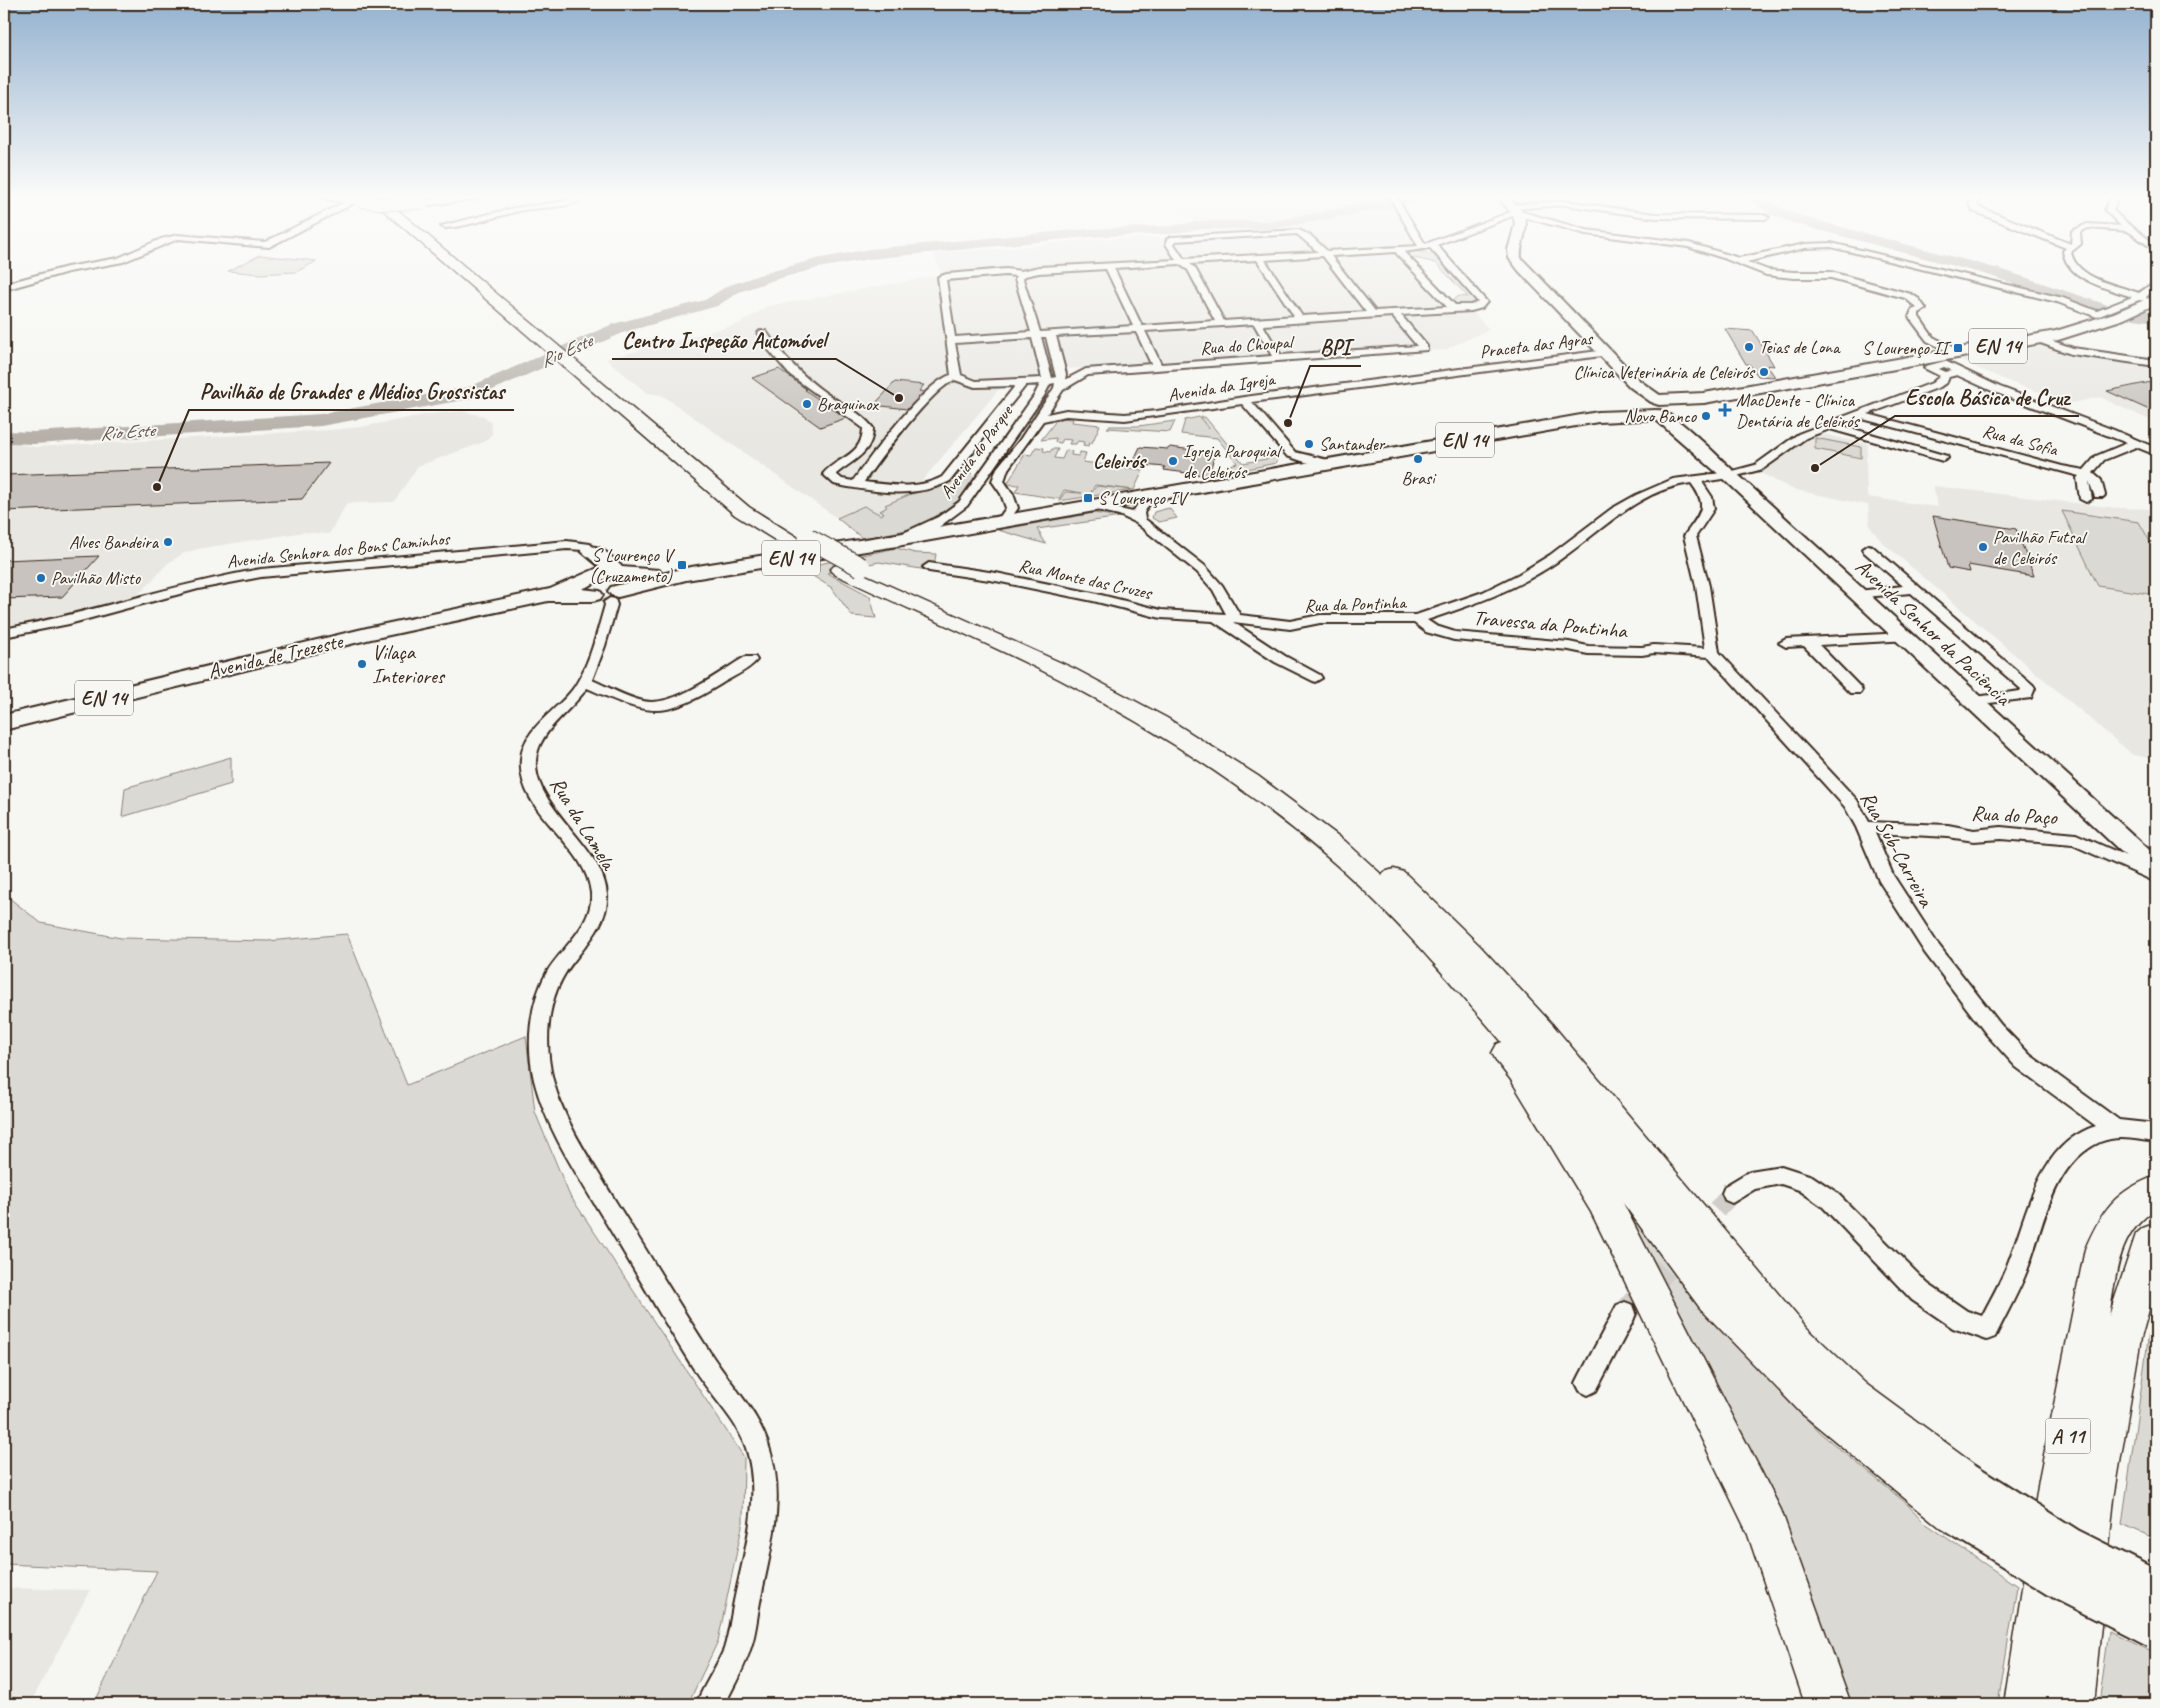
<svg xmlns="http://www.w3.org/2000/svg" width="2160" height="1708" viewBox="0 0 2160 1708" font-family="Caveat,sans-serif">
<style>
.built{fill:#e8e7e2}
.green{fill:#dad9d3;stroke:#8a8278}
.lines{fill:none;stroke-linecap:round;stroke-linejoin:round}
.river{fill:#b6b0a9;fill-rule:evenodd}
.building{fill:#c8c3be;stroke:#3b2a1e}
.street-tunnel-far1{stroke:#d1cdc8;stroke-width:19;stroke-dasharray:19 9;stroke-linecap:butt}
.street-tunnel{stroke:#d1cdc8;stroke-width:24;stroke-dasharray:24 12;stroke-linecap:butt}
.street-casing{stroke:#3b2a1e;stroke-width:4}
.secondary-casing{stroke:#3b2a1e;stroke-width:4}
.primary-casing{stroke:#3b2a1e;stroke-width:4}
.highway-casing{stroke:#3b2a1e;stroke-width:3}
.street{fill:#f6f6f2;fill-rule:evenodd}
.secondary{fill:#f6f6f2;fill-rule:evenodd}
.primary{fill:#f6f6f2;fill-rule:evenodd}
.highway{fill:#f6f6f2;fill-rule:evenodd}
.secondary-bridge-casing{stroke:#3b2a1e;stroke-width:14;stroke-linecap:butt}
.highway-bridge-far1-casing{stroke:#3b2a1e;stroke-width:21;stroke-linecap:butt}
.highway-bridge-casing{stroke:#3b2a1e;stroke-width:45;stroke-linecap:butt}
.secondary-bridge{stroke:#f6f6f2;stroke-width:12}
.highway-bridge-far1{stroke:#f6f6f2;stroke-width:19}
.highway-bridge{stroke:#f6f6f2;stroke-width:41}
.poi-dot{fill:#1f6fb2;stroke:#f6f6f2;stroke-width:2}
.labels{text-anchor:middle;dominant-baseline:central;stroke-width:4;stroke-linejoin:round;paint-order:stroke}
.far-street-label{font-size:18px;fill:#3b2a1e;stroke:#f6f6f2}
.far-poi-label{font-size:18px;fill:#3b2a1e;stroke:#f6f6f2;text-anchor:start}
.far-water-label{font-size:19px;font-style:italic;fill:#605248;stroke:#f6f6f2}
.shield{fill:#f6f6f2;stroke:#73675e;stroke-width:1}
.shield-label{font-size:20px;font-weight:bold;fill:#3b2a1e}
.far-quarter-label{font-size:20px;font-weight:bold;fill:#3b2a1e;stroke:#f6f6f2}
.street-label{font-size:21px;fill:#3b2a1e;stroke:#f6f6f2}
.poi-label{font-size:21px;fill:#3b2a1e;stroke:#f6f6f2;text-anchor:start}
.leader{fill:none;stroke:#3b2a1e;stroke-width:2}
.callout-dot{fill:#3b2a1e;stroke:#f6f6f2;stroke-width:2}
.callout-label{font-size:22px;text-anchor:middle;font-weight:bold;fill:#3b2a1e;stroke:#f6f6f2;stroke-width:4;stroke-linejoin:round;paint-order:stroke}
</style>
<rect width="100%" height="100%" fill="#f6f6f2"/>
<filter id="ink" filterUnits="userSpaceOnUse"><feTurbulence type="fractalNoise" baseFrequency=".02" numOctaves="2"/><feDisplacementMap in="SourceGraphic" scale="10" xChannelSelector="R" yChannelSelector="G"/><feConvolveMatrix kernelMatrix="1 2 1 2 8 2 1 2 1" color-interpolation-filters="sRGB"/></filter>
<g filter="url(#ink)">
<!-- built -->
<g class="built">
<path d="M 1153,196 L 1386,196 L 1415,246 L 1391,248 L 1449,312 L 1472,311 L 1489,329 L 1445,350 L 1427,351 L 1421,345 L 1283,354 L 1234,360 L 1042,370 L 1042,378 L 1005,382 L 911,494 L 886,505 L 887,507 L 885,513 L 881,515 L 864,506 L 837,518 L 662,395 L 647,393 L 606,359 L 739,324 L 768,306 L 942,275 L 933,253 L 1015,248 L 1085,239 L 1157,238 L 1210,234 L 1189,216 L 1178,213 L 1171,208 L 1169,203 Z"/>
<path d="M 2042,346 L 2061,353 L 2156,365 L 2156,423 L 2100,397 L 2072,403 L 2010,382 L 1959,360 Z"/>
<path d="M 462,411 L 484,416 L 491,423 L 492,434 L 484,442 L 418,466 L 394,502 L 347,503 L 329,534 L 304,532 L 197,549 L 182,554 L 167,564 L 143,590 L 128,601 L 4,627 L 4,442 L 35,447 L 330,430 L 361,427 L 430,414 Z"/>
<path d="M 1822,434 L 1868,444 L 1866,461 L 1867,497 L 1938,507 L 1933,486 L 2116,508 L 2155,509 L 2156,759 L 2133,755 L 1882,542 L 1870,527 L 1868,505 L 1792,489 L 1757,471 L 1804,438 Z"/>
<path d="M 4,1588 L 90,1590 L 30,1704 L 4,1704 Z"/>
</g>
<!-- green -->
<g class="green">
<path d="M 1414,251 L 1433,254 L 1476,300 L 1476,303 L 1465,306 L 1451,302 L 1459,296 L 1468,297 L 1436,263 L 1410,257 L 1409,253 Z"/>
<path d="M 260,255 L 317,261 L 296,272 L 259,274 L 228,271 Z"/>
<path d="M 1199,417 L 1209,429 L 1201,417 L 1205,417 L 1243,463 L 1277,457 L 1278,460 L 1276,463 L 1233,472 L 1230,470 L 1230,465 L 1237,463 L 1217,438 L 1181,434 L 1185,420 Z"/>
<path d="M 1058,418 L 1073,419 L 1072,422 L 1100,425 L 1092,443 L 1089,443 L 1088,446 L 1083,445 L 1084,442 L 1078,441 L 1076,444 L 1069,444 L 1071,440 L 1063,439 L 1061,443 L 1055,442 L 1056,438 L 1041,440 L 1055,422 L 1048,420 Z"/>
<path d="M 1175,421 L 1170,432 L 1107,428 L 1109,426 L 1138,426 Z"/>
<path d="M 1815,438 L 1861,447 L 1861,458 L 1815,449 Z"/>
<path d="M 1036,447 L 1044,448 L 1043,451 L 1050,452 L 1052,449 L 1058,449 L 1054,458 L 1062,459 L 1066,450 L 1072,451 L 1071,455 L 1078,456 L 1080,452 L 1086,453 L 1083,462 L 1143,470 L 1134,490 L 1095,485 L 1090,494 L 1097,486 L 1132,490 L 1059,501 L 1065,492 L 1082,493 L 1064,490 L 1059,499 L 1015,492 L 1019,485 L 1007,484 L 1025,454 L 1031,455 Z"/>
<path d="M 965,467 L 976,478 C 971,487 966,497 959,504 C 936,527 893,533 862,538 L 837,518 L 864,506 L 881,515 L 884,513 L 880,511 L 887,507 L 885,505 L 911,494 L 939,488 L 950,483 Z"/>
<path d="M 1169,508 L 1177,518 L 1159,522 L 1152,518 L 1154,512 Z"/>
<path d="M 2062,511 L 2139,522 L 2156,552 L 2156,595 L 2098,586 Z"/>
<path d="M 1094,513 L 1121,517 L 1037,529 L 1046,544 L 998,530 Z"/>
<path d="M 896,548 L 915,553 L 936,554 L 933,571 L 879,562 L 827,573 L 870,596 L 876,618 L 852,616 L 832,588 L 800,568 Z"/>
<path d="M 231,757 L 231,784 L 122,817 L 125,788 Z"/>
<path d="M 4,894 L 41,923 L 121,938 L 268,941 L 347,934 L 407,1085 L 526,1036 L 535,1112 L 569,1194 L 744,1457 L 743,1522 L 718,1641 L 688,1704 L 94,1704 L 157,1571 L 4,1564 Z"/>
<path d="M 1618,1199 L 1711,1316 L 1819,1432 L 1906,1503 L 1925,1523 L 2017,1586 L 1998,1704 L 1844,1704 L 1835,1677 Z"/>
<path d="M 2156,1283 L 2156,1539 L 2122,1524 Z"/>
<path d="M 2109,1631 L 2156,1653 L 2156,1704 L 2099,1704 Z"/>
</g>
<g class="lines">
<!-- river -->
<g class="river">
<path d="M 1402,196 L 1426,196 L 1424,199 L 1390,208 L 1273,229 L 1202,229 L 1169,234 L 1086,237 L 869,259 L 818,268 L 774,280 L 739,292 L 717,306 L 625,332 L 474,398 L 321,426 L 34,444 L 4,443 L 4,431 L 34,432 L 321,414 L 469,387 L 613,324 L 705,300 L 727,286 L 762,274 L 816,259 L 869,249 L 1086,229 L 1169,226 L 1202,221 L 1273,221 Z"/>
<path d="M 1738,196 L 1762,196 L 1780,208 L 1803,217 L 2003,270 L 2108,305 L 2110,309 L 2108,313 L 2096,313 L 1991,276 L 1793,223 L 1770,214 L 1752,202 L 1740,199 Z"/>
<path d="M 2139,310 L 2156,312 L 2156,322 L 2133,319 L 2131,315 L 2133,311 Z"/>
</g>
</g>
<!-- building -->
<g class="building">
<path d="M 1725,329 L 1753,331 L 1774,366 L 1767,365 L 1775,377 L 1758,376 L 1749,364 L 1746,364 Z"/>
<path d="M 779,369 L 806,389 L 805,390 L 846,418 L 820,427 L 752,378 Z"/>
<path d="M 2156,381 L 2156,413 L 2107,391 Z"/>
<path d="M 895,382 L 924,385 L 919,391 L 924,392 L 907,409 L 874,405 Z"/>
<path d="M 1140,447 L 1168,449 L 1170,447 L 1215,453 L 1209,475 L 1202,475 L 1164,470 L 1165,467 L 1132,464 Z"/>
<path d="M 329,463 L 302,499 L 4,511 L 4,475 Z"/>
<path d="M 1933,516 L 2016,529 L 2034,576 L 1968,565 L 1970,572 L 1948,568 Z"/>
<path d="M 99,556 L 62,597 L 4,599 L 4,560 Z"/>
</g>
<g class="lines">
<!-- street-tunnel-far1 -->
<path class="street-tunnel-far1" d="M 1698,1231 L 1732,1193"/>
<!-- street-tunnel -->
<path class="street-tunnel" d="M 1625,1313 L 1682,1249"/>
<defs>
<g id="street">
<path d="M 577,196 L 587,196 C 569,210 545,206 524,210 C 501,215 479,223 456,227 L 445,228 L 441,226 L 514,208 L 561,202 Z"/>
<path d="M 1389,196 L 1396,196 L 1425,244 L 1516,210 L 1586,230 L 1689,243 L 1739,258 L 1805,244 L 1831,243 L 2063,298 L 2097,311 L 2132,297 C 2108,288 2067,281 2063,251 L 2066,248 L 1973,211 L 1969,204 L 1975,196 L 1982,196 L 1977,204 L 1979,207 L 2071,244 L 2072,231 L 2087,224 L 2121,226 L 2105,210 L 2111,196 L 2119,196 L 2113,210 L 2121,218 L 2156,245 L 2156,251 L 2128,231 L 2088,228 L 2080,232 L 2081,244 L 2071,252 C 2076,279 2117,285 2139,293 L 2156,281 L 2156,288 L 2146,297 L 2147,299 L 2146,301 L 2139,300 L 2097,317 L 2057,302 L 1831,247 L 1805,248 L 1747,262 L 1768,270 L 1794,272 L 1831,272 L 1911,294 L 1919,299 L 1926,309 L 1919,313 L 1919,317 L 1933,337 L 1960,351 L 1962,353 L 1957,356 L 1927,341 L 1909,317 L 1912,310 L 1917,308 L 1905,298 L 1831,278 L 1794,278 L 1766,275 L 1723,258 L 1688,247 L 1586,234 L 1515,215 L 1437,245 L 1487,302 L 1482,308 L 1471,311 L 1401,315 L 1427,346 L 1427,350 L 1088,375 L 1063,390 L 1047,414 L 1066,410 L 1125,414 L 1157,411 L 1244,397 L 1606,350 L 1611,353 L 1609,355 L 1252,402 L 1295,452 L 1336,462 L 1338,464 L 1332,467 L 1305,462 L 1287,456 L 1242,404 L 1125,420 L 1066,416 L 1043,421 L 1008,469 L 1004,481 L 1013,494 L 1018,508 L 1007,524 L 999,524 L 997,521 L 1006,508 L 1001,494 L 992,481 L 997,468 L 1019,441 L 1054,388 L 1055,383 L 1050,384 L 1044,396 L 967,506 L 939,527 L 903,542 L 899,541 L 897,538 L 899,535 L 938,517 L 959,502 L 1034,396 L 1040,384 L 1026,385 L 950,481 C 915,499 875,492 838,485 L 834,484 L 823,474 C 838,456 862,457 863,428 L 789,374 L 767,348 L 758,333 L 760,331 L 766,331 C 783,357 802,376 827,394 C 842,404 862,413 873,428 C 873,453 853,460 836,474 L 842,479 L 853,481 C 870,457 925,382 951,375 L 938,277 L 947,274 L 1006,269 L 1021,271 L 1039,267 L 1176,260 L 1166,244 L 1167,239 L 1171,237 L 1299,230 L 1311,236 L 1327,251 L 1418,246 ZM 1297,234 L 1318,252 L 1184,259 L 1174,244 L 1175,241 ZM 1430,248 L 1478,302 L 1471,305 L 1455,305 L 1404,252 ZM 1396,252 L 1396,253 L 1447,307 L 1375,311 L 1331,256 ZM 1323,256 L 1366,312 L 1302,316 L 1265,260 ZM 1257,260 L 1294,316 L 1224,321 L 1195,268 L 1190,264 ZM 1179,264 L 1188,270 L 1215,321 L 1142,326 L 1114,268 ZM 1106,269 L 1133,326 L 1040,332 L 1023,279 L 1025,276 L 1039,273 ZM 1006,275 L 1016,276 L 1015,279 L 1031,332 L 955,337 L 946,280 ZM 1392,316 L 1417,346 L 1281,355 L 1263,325 ZM 1254,324 L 1272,356 L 1161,364 L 1145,331 ZM 1136,332 L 1151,364 L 1086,369 L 1065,380 L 1066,374 L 1056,336 ZM 1041,337 L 1046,337 L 1056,377 L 1052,378 ZM 1032,338 L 1042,378 L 976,381 L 961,375 L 955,343 ZM 955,380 L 975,387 L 1015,386 L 942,477 C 917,490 891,485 864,482 C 878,461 934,386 955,380 Z"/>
<path d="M 351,199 L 358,201 L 269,247 L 178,239 L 123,262 L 68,272 L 4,290 L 4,284 L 67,267 L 118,258 L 161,239 L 178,235 L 265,242 Z"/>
<path d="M 1565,201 L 1655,214 L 1765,215 L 1769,217 L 1765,219 L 1655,218 L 1565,205 L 1513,209 L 1509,207 L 1513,205 Z"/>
<path d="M 2038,336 L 2073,348 L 2156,360 L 2156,366 L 2071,354 L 2035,341 L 2033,339 Z"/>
<path d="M 1945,361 L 2000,387 L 2114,430 L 2156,448 L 2156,455 L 2136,447 L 2104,460 L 2093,473 L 2101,480 L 2105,495 L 2103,497 L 2095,497 L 2089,481 L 2092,499 L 2086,502 L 2080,499 L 2077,478 L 2079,476 L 1859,418 L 1840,425 L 1947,456 L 1948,458 L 1943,461 L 1830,429 L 1806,438 L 1763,469 L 1729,478 L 1702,482 L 1712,497 L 1714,509 L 1696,536 L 1709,586 L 1719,652 L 1857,800 L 1869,822 L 1948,825 L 1974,830 L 2001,827 L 2076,834 L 2156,869 L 2156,882 L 2073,845 L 2001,839 L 1974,841 L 1948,837 L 1875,833 L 1893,875 L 1937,943 L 2001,1025 L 2030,1055 L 2119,1120 L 2156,1124 L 2156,1142 C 2137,1140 2119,1134 2100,1142 C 2052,1164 2044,1225 2028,1268 C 2019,1292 2006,1314 1995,1337 L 1987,1340 L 1953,1328 L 1912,1300 L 1822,1206 L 1799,1190 L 1781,1184 L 1755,1189 L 1732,1203 L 1725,1200 L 1722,1193 L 1725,1186 L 1750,1171 L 1781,1166 L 1812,1176 L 1836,1192 L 1928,1284 L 1967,1311 L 1982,1316 C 1990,1300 1999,1285 2006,1268 C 2027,1218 2036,1145 2096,1126 L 2016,1067 L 1987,1035 L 1925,953 L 1879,881 L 1856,827 L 1845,807 L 1709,657 L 1654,653 L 1642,655 L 1588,654 L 1569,650 L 1454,640 L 1426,632 L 1414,623 L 1320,623 L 1290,629 L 1233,622 L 1285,656 L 1320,675 L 1322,678 L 1315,682 L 1275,662 L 1213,621 L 1161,618 L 1093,601 L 996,581 L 929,571 L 923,567 L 929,563 L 996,573 L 1093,593 L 1161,610 L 1226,614 L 1213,590 L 1197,572 L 1136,523 L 1119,515 L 1088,508 L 1086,506 L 1092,503 L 1133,512 L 1139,502 L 1155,491 L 1161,494 L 1148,506 L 1144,513 L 1145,519 L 1205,566 L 1222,585 L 1240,615 L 1290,621 L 1320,615 L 1416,615 L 1483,592 L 1519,574 L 1550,555 L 1611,509 L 1636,495 L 1673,479 L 1729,472 L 1755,465 L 1798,434 L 1932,383 L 1940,376 L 1924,368 L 1926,366 ZM 1944,367 L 1951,370 L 1946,372 L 1939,369 ZM 1957,375 L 1992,391 L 2127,443 L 2096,456 L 2084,470 L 2062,466 L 1868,414 L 1940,387 L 1947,382 L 1949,377 ZM 1691,483 C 1710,508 1699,514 1684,536 L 1696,586 L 1705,648 L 1654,645 L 1642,647 L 1588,646 L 1569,642 L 1455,632 L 1436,626 L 1427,620 C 1475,604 1516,590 1558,561 C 1599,533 1639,489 1691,483 Z"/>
<path d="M 567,541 L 590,544 L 597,551 L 591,555 L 583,550 L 567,549 L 261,577 L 198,589 L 69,624 L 4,637 L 4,629 C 91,613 174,584 261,569 Z"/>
<path d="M 1868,545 L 1872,546 L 2033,685 L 2035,688 L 2031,698 L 1973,705 L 1968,704 L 1966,701 L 1968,698 L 2020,691 L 2021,689 L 1911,593 L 1853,598 L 1852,595 L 1858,591 L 1903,586 L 1864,552 L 1862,549 Z"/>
<path d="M 610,598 L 615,599 L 617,605 L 605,646 L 592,680 C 609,687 625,697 643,701 C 674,708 719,672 745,657 L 755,657 L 757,660 C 749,670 732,677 721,684 C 661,721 649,715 587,688 C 573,708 550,723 540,745 C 516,799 605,843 607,895 C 609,929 576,952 562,979 C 546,1008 545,1049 553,1080 C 565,1125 593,1163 616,1202 C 649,1254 680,1306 713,1357 C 733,1387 760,1414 770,1450 C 786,1500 770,1552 760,1602 C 757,1617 756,1633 751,1647 C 745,1667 734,1686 725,1704 L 696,1704 C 704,1685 716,1668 724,1649 C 729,1633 731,1616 734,1601 C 744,1553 762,1497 746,1448 C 737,1420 711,1396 695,1371 C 662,1319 632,1265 600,1213 C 575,1171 546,1128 534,1080 C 526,1046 529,1004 547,972 C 561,948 594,925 591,893 C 586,842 516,814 521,759 C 523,727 559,710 575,686 C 590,663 597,632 605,605 L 604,602 Z"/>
<path d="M 1904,633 L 1911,637 L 1909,640 L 1819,645 L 1860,687 L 1862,690 L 1860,693 L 1850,693 L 1804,646 L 1786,647 L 1779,643 L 1786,639 Z"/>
<path d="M 1625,1302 L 1633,1305 L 1636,1313 L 1633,1321 L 1596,1391 L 1588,1395 L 1580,1391 L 1576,1383 L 1580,1375 L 1617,1305 Z"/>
</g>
<g id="secondary">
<path d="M 321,196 L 351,196 L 364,199 L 366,201 C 359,206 327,201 321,196 Z"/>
<path d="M 448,196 L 482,196 L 477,199 L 422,206 L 416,203 L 422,200 Z"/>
<path d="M 1497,196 L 1508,196 C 1513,202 1521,208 1524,215 C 1530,229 1519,243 1521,258 L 1640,381 L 1661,396 L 1663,399 L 1661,402 L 1651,402 L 1630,387 L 1519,271 L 1509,258 L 1508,250 L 1515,224 L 1513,215 Z"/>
<path d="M 1659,410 C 1678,415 1718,457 1735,472 L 2156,856 L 2156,879 L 2147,876 L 1723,478 L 1654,418 L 1651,415 L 1654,412 Z"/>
</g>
<g id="primary">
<path d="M 2156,295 L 2156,304 L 2124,319 L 2058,340 L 1704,403 L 1659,405 L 1653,403 L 1651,400 L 1653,397 L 1659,395 L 1704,393 L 2056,331 L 2114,313 Z"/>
<path d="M 1656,410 L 1662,411 L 1664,415 L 1662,419 L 1598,422 L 897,546 L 686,580 L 618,597 L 611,595 L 608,591 L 611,587 L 638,580 L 604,579 L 582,589 L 600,591 L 603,595 L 600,599 L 593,601 L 548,601 L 371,639 L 4,730 L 4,715 L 371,627 L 550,589 L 600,567 L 581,551 L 584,547 C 600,543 611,556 622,567 L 659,570 L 662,574 L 685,568 L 897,534 L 1598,412 Z"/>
</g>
<g id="highway">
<path d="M 367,196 L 381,196 L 749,507 L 797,537 L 800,541 L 797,545 L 790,547 L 783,545 L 735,515 Z"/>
<path d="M 841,564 L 1075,669 L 1167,718 L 1258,776 L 1345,841 L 1382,875 L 1384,872 L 1394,869 L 1404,872 L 1480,946 L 1552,1024 L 1807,1328 L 1866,1384 L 1979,1467 L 1985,1482 L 1979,1497 L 1972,1499 L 1978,1514 L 1972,1529 L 1957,1535 L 1942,1529 L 1801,1413 L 1700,1308 L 1623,1203 L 1781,1510 L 1851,1704 L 1805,1704 L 1747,1532 L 1591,1212 L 1511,1080 L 1497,1062 L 1492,1053 L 1497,1044 L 1502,1042 C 1446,977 1390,910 1325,855 C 1245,786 1153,728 1059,679 C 986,642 908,609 834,574 L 830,570 L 834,566 Z"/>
<path d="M 2156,1176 L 2156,1209 C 2116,1235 2117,1274 2109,1316 L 2136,1234 L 2143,1228 L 2156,1223 L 2156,1285 L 2141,1338 L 2114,1498 L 2093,1704 L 2004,1704 L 2039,1480 L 2085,1249 C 2102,1210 2115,1191 2156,1176 Z"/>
</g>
</defs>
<!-- street casing -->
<use href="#street" class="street-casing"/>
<!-- secondary casing -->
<use href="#secondary" class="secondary-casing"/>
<!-- primary casing -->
<use href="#primary" class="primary-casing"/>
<!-- highway casing -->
<use href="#highway" class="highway-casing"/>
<!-- street -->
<use href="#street" class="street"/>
<!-- secondary -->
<use href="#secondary" class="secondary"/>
<!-- primary -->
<use href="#primary" class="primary"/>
<!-- highway -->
<use href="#highway" class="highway"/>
<defs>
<path id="secondary-bridge" d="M 360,201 L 386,204 L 422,203"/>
<path id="highway-bridge-far1" d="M 808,538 L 861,567"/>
<g id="highway-bridge">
<path d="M 1964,1482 L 2068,1548 L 2156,1592"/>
<path d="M 1957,1514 L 2067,1582 L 2156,1627"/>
</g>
</defs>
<!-- secondary-bridge casing -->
<use href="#secondary-bridge" class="secondary-bridge-casing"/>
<!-- highway-bridge-far1 casing -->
<use href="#highway-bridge-far1" class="highway-bridge-far1-casing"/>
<!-- highway-bridge casing -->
<use href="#highway-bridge" class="highway-bridge-casing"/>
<!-- secondary-bridge -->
<use href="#secondary-bridge" class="secondary-bridge"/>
<!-- highway-bridge-far1 -->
<use href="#highway-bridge-far1" class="highway-bridge-far1"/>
<!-- highway-bridge -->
<use href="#highway-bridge" class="highway-bridge"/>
</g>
</g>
<!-- sky -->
<linearGradient id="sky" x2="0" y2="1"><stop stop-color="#94b2cf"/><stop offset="0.45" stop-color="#fbfbf9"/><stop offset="1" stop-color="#fbfbf9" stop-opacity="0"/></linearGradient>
<rect width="2160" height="436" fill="url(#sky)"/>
<!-- markers -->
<g class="poi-dot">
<circle cx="1749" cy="347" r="5"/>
<rect x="1953" y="343" width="10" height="10" rx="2.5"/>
<circle cx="1764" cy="372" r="5"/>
<circle cx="807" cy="404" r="5"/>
<path d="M1722.5 402.5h5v5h5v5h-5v5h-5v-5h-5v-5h5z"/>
<circle cx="1706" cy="416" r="5"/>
<circle cx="1309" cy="444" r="5"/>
<circle cx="1418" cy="459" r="5"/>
<circle cx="1173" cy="461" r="5"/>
<rect x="1083" y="493" width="10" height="10" rx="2.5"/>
<circle cx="168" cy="542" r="5"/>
<circle cx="1983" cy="547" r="5"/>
<rect x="677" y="560" width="10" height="10" rx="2.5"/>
<circle cx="41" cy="578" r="5"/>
<circle cx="362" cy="664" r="5"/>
</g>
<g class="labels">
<!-- far-street labels -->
<g class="far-street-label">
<text transform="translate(1246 345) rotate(-4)">Rua do Choupal</text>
<text transform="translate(1536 345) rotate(-7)">Praceta das Agras</text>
<text transform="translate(1221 387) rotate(-9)">Avenida da Igreja</text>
<text transform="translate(2020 440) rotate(15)">Rua da Sofia</text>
<text transform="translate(976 452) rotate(-54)">Avenida do Parque</text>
<text transform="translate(338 550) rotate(-6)">Avenida Senhora dos Bons Caminhos</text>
<text transform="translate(1085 579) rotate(12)">Rua Monte das Cruzes</text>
<text transform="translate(1355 604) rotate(-2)">Rua da Pontinha</text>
</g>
<!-- far-poi labels -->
<g class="far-poi-label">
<text x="1759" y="347">Teias de Lona</text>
<text x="1948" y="348" text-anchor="end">S Lourenço II</text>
<text x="1754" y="372" text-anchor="end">Clínica Veterinária de Celeirós</text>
<text x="1736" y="400">MacDente - Clínica<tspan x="1736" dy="21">Dentária de Celeirós</tspan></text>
<text x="817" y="404">Braguinox</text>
<text x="1696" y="416" text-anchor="end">Novo Banco</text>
<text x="1319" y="444">Santander</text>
<text x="1183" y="451">Igreja Paroquial<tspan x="1183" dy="21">de Celeirós</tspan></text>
<text x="1418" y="478" text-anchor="middle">Brasi</text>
<text x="1098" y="498">S Lourenço IV</text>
<text x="1993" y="537">Pavilhão Futsal<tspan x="1993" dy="21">de Celeirós</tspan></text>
<text x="158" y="542" text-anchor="end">Alves Bandeira</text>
<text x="672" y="555" text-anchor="end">S Lourenço V<tspan x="672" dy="21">(Cruzamento)</tspan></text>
<text x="51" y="578">Pavilhão Misto</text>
</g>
<!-- far-water labels -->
<g class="far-water-label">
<text transform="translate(566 351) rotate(-24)">Rio Este</text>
<text transform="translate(127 432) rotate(-4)">Rio Este</text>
</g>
<!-- shield labels -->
<g class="shield">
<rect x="1969" y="328.5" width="58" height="35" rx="4"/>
<rect x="1436" y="422.5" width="58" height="35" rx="4"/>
<rect x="762" y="540.5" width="58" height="35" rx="4"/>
<rect x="75" y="680.5" width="58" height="35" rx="4"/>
<rect x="2045.5" y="1418.5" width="45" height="35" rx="4"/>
</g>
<g class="shield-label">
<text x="1998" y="346">EN 14</text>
<text x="1465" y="440">EN 14</text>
<text x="791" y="558">EN 14</text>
<text x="104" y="698">EN 14</text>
<text x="2068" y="1436">A 11</text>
</g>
<!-- far-quarter labels -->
<g class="far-quarter-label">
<text x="1119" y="461">Celeirós</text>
</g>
<!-- street labels -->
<g class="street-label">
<text transform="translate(1550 624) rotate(5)">Travessa da Pontinha</text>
<text transform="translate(1933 632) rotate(43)">Avenida Senhor da Paciência</text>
<text transform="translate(275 656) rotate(-13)">Avenida de Trezeste</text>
<text transform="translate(2014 815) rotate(3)">Rua do Paço</text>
<text transform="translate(583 823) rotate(58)">Rua da Lamela</text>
<text transform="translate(1897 849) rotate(61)">Rua Sub-Carreira</text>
</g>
<!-- poi labels -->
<g class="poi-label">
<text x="372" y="652">Vilaça<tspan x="372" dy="24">Interiores</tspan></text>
</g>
</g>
<!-- callouts -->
<path class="leader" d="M899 398L836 359H612M1288 423L1310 366H1361M157 487L189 410H514M1815 468L1895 416H2079"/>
<g class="callout-dot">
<circle cx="899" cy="398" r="5"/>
<circle cx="1288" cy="423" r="5"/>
<circle cx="157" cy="487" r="5"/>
<circle cx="1815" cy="468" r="5"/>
</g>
<g class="callout-label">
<text x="724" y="348">Centro Inspeção Automóvel</text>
<text x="1335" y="355">BPI</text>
<text x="352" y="399">Pavilhão de Grandes e Médios Grossistas</text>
<text x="1987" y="405">Escola Básica de Cruz</text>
</g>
<!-- margin -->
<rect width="2160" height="1708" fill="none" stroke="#f6f6f2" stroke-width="20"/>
<rect x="10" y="10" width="2140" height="1688" fill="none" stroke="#3b2a1e" stroke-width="2" filter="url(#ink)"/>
</svg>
